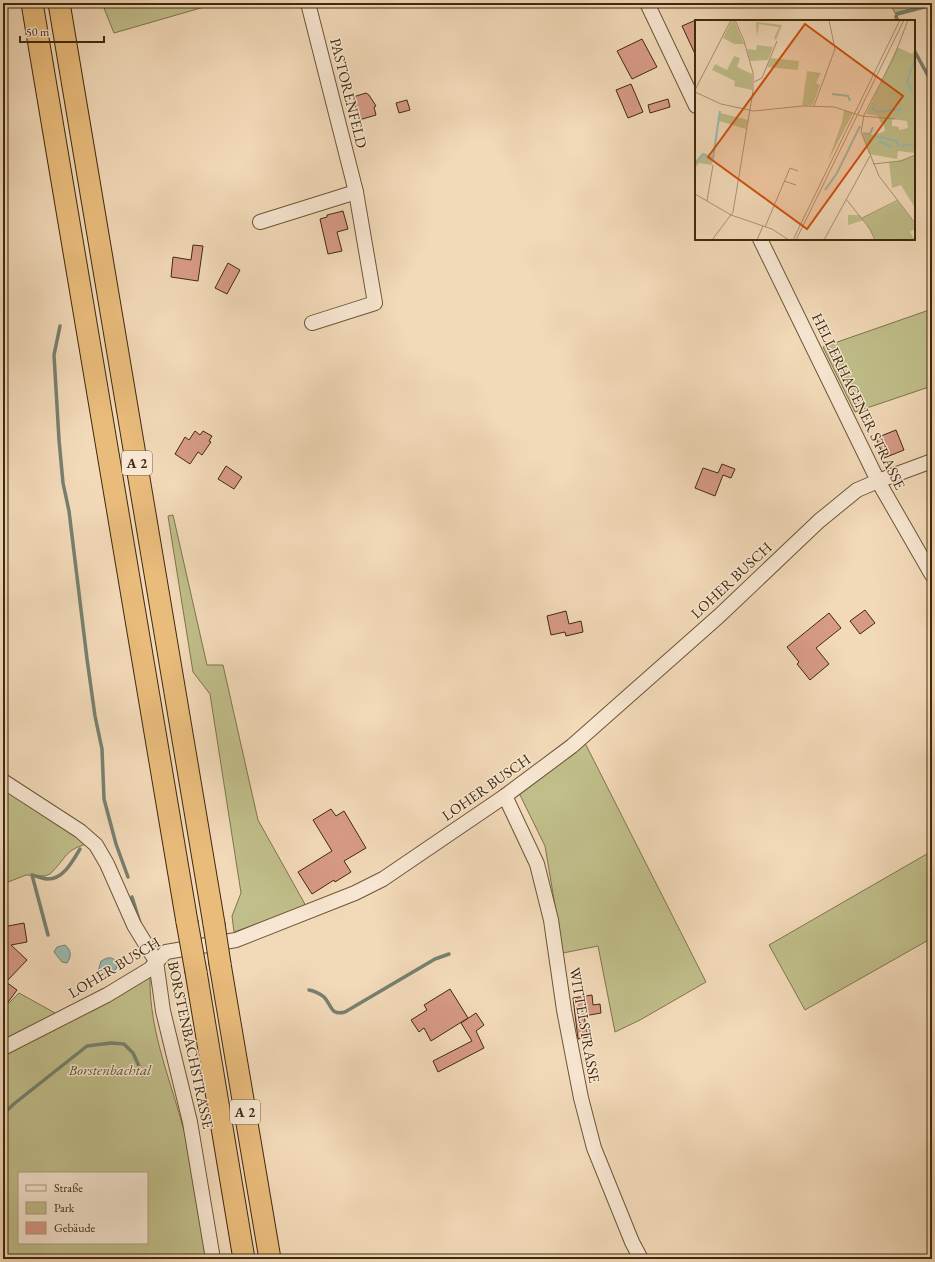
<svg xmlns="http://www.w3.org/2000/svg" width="935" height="1262" viewBox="0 0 935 1262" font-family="'EB Garamond',serif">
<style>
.green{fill:#c0be8a;stroke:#80744c;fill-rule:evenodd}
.water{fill:#9bbab1;stroke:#768070}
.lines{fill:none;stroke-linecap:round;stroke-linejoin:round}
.stream{stroke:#768070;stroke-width:3.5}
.building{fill:#d79a87;stroke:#3f2a0e}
.minor-casing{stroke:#6c5638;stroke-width:16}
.highway-casing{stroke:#3f2a0e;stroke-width:23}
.minor{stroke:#f7e6d1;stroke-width:14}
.highway{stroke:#e9bc7c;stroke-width:21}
.highway-bridge-casing{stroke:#3f2a0e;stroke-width:23;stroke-linecap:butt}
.highway-bridge{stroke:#e9bc7c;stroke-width:21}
.labels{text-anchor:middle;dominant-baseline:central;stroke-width:3;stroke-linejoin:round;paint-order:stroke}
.shield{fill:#f7e6d1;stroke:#766248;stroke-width:1}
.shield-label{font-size:14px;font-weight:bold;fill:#3f2a0e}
.street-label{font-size:15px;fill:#3f2a0e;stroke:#f7e6d1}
.park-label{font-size:15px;font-style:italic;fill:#5f4f2d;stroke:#f7e6d1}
.inset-river{fill:none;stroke:#9bbab1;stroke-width:2}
.inset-road{fill:none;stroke:#aa9374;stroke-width:1}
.view{fill:#cf520c;fill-opacity:0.15;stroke:#cf520c;stroke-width:2}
.inset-edge{fill:none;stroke:#3f2a0e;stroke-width:2}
</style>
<rect width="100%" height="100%" fill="#f2d9b8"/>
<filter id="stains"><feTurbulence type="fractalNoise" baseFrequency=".005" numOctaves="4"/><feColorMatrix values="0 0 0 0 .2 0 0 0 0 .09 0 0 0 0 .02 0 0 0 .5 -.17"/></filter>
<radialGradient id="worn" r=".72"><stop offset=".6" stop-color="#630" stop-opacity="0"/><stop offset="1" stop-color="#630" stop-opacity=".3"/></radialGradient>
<!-- green -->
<g class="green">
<path d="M 124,3 L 218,3 L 114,33 L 104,8 Z"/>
<path d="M 890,3 L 932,3 L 895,13 Z"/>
<path d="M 932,309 L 932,386 L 855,412 L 823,347 Z"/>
<path d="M 173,515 L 207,665 L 223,665 L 258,820 L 306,906 L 234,932 L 232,916 L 241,893 L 210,694 L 193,672 L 168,516 Z"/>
<path d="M 585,743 L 706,982 L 640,1020 L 615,1032 L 598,946 L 563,953 L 545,846 L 519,793 L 553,769 Z"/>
<path d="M 3,779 L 91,843 C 64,849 67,858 50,874 L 45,876 L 26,875 L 3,884 Z"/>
<path d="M 932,851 L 932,938 L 805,1010 L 769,945 Z"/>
<path d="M 150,977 C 149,1034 173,1085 186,1139 C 190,1153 192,1167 194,1181 C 199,1207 203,1233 208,1259 L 3,1259 L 3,1005 L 5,1007 L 19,993 L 66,1019 ZM 19,1173 L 147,1173 L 147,1243 L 19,1243 Z"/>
</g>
<!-- water -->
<g class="water">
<path d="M 65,945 C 71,950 72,956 67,963 L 62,962 L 54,952 L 57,947 Z"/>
<path d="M 107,958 L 112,958 L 118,963 L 116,969 L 109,975 L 101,974 L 98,972 L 101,961 Z"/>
</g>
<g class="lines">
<!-- stream -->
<g class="stream">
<path d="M 898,21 L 896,17 L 897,14 L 932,5"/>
<path d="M 914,50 L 932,83"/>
<path d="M 60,326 L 54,355 L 59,440 L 63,483 L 69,511 L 87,659 L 95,716 L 102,749 L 104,799 L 116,844 L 128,877"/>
<path d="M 132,897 L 140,923"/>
<path d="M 48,935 L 32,875 C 37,876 43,879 48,879 C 64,879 73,860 80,849"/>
<path d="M 309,990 C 314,991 319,993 324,997 C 332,1005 330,1016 345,1012 L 435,959 L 449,954"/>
<path d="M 3,1114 L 15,1103 L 87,1046 L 111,1043 L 124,1044 L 133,1053 L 143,1075"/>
</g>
</g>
<!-- building -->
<g class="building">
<path d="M 696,20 L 696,56 L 682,26 Z"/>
<path d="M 642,39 L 657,67 L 632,79 L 617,51 Z"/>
<path d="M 631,84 L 643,112 L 628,118 L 616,90 Z"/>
<path d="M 366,93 L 369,95 L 376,106 L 374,107 L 376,115 L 359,120 L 353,97 Z"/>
<path d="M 668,99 L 670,107 L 650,113 L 648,105 Z"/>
<path d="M 407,100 L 410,110 L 399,113 L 396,103 Z"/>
<path d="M 343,211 L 348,229 L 337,232 L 342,251 L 328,254 L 320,219 L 327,217 L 327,215 Z"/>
<path d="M 193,245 L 203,246 L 198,281 L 171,277 L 173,257 L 191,260 Z"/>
<path d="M 228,263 L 240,270 L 227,294 L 215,288 Z"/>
<path d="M 896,430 L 904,450 L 884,458 L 876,438 Z"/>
<path d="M 195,431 L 200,435 L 203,431 L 212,436 L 209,441 L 211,442 L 202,455 L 198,452 L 190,464 L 175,454 L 185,437 L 189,440 Z"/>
<path d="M 722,464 L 735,469 L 731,478 L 723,475 L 715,496 L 695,488 L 703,468 L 718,473 Z"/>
<path d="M 226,466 L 242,477 L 234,489 L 218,479 Z"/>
<path d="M 865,610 L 875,623 L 860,634 L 850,621 Z"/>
<path d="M 566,611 L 569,624 L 581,621 L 583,632 L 566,636 L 565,632 L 551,635 L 547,616 Z"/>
<path d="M 829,613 L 841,628 L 816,648 L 829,664 L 810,680 L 797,664 L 799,662 L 787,647 Z"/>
<path d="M 331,809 L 336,816 L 344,811 L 366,848 L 344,861 L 351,872 L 335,882 L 334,880 L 312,894 L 298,872 L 332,851 L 313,820 Z"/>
<path d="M 24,923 L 27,942 L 11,945 L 27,960 L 6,982 L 17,990 L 3,1009 L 3,927 Z"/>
<path d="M 450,989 L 468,1018 L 431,1041 L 424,1028 L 419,1032 L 411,1020 L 427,1010 L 424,1005 Z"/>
<path d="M 592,995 L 593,1005 L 600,1004 L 601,1013 L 584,1016 L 588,1037 L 578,1039 L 573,998 Z"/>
<path d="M 476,1013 L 484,1025 L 476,1031 L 484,1048 L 438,1072 L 433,1061 L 472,1041 L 461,1023 Z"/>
</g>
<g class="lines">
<defs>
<g id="minor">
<path d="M 308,3 L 356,192 L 375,303 L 312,323"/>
<path d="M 647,3 L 696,106"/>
<path d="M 260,222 L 356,192"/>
<path d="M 760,239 L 878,481 L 932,575"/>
<path d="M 3,781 L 80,831 L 96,845 L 107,864 L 134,925 L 156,961 L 163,1011 L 190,1122 L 213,1259"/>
<path d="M 505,796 L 537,864 L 551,920 L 564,1010 L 581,1098 L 594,1148 L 632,1242 L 641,1259"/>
<path d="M 3,1048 L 107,995 L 150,969 L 166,952 L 236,940 L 355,893 L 383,879 L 505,796 L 572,746 L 719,616 L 819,521 L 857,490 L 878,481 L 932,461"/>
</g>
<g id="highway">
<path d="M 32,3 L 187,922"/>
<path d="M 59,3 L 214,924"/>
<path d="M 220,964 L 270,1259"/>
<path d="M 196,972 L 244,1259"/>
</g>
</defs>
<!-- minor casing -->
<use href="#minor" class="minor-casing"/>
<!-- highway casing -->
<use href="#highway" class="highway-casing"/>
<!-- minor -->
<use href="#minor" class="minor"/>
<!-- highway -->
<use href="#highway" class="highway"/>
<defs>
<g id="highway-bridge">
<path d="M 187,922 L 196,972"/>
<path d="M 214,924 L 220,964"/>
</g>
</defs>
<!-- highway-bridge casing -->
<use href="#highway-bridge" class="highway-bridge-casing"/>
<!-- highway-bridge -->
<use href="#highway-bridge" class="highway-bridge"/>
</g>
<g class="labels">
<!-- shield labels -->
<g class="shield">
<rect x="122" y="451" width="30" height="24" rx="3"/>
<rect x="230" y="1100" width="30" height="24" rx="3"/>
</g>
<g class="shield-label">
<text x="137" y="463">A 2</text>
<text x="245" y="1112">A 2</text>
</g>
<!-- street labels -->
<g class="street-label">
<text transform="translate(349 93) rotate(76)">PASTORENFELD</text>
<text transform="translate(859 401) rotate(64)">HELLERHAGENER STRASSE</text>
<text transform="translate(731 580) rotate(-43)">LOHER BUSCH</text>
<text transform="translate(486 787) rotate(-35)">LOHER BUSCH</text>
<text transform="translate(114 967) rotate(-31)">LOHER BUSCH</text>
<text transform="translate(585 1025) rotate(80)">WITTELSTRASSE</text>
<text transform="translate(191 1045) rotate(78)">BORSTENBACHSTRASSE</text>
</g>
<!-- park labels -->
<g class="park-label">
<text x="110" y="1069">Borstenbachtal</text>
</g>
</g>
<!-- overview -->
<g transform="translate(695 20)">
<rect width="220" height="220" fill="#f2d9b8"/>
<path d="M 37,0 L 39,0 L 49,24 L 39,24 L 28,18 ZM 61,2 L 87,5 L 81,20 L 79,18 L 84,7 L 64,4 L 62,17 ZM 62,25 L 78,27 L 73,40 L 55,41 L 52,29 L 61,30 ZM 202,27 L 217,34 L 220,30 L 220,188 L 206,165 L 197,168 L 194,142 L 203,141 L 220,135 L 219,133 L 203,131 L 202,139 L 174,134 L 167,113 L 179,115 L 190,111 L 188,102 L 186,103 L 183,96 L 171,94 ZM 197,99 L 212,101 L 213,108 L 204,110 L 204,107 L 197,106 ZM 39,36 L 45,38 L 42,47 L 57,54 L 57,70 L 39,66 L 40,61 L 17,50 L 20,44 L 32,50 ZM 76,38 L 104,41 L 103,50 L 72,47 ZM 112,51 L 126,53 L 121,63 L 125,65 L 118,85 L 107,86 ZM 149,90 L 158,93 L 133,141 L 147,102 ZM 25,93 L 53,100 L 51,109 L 24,101 ZM 8,135 L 18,139 L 17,145 L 4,143 L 0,148 L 0,144 ZM 203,181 L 220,204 L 220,209 L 215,212 L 220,220 L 180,220 L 169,200 L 153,205 L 153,195 L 164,195 L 167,198 Z" fill="#c0be8a" fill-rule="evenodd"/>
<path class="inset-river" d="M 217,72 L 212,61 L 220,40M 137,74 L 153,76 L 155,81M 179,84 L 178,89 L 182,92 L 207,89M 168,113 L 175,114 L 178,107M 180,116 L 202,121 L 203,126M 184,121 L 197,127M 206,126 L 220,124M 0,143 L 8,134 L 18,138 L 25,91M 130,170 L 142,153 L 165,106"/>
<path class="inset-road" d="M 213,0 L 199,37 L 169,95 L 166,112 L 184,156 L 220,203M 59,62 L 67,58 L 82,21M 0,70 L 36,0M 0,72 L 26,84 L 59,91 L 108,86 L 139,87 L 167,96 L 200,99M 119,86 L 140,29 L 134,0M 178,144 L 206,141 L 220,135M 89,161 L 101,165M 0,174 L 36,195 L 77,209 L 94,220M 151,179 L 175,209 L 180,220M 12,181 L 18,145M 167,198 L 203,180M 70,207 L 95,148 L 103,151M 17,220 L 38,192 L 58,71 L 58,53 L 49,21 L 40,0M 62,220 L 68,206M 98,220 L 205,0M 101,220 L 209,0M 129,220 L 175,136"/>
<path class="view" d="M 110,4 L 208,76 L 112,209 L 13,137 Z"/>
<rect width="220" height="220" class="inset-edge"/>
</g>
<!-- margin -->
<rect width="935" height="1262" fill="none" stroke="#f2d9b8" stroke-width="16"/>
<rect x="4" y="4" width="927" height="1254" fill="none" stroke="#3f2a0e" stroke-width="2"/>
<rect x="8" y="8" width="919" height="1246" fill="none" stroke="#3f2a0e"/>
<!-- legend -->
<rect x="18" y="1172" width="130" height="72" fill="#f7e6d1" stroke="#ad9b83"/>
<rect x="26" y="1185" width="20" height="6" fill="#f7e6d1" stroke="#ad9b83"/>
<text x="54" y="1192" font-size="12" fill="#3f2a0e">Straße</text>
<rect x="26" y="1202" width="20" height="12" fill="#c0be8a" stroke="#ad9b83"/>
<text x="54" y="1212" font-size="12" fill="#3f2a0e">Park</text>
<rect x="26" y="1222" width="20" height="12" fill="#d79a87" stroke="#ad9b83"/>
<text x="54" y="1232" font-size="12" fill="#3f2a0e">Gebäude</text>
<!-- scale -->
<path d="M20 36v6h84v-6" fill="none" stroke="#3f2a0e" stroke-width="2"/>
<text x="26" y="36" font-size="12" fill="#3f2a0e" stroke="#f7e6d1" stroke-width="3" paint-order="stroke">50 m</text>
<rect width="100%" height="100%" filter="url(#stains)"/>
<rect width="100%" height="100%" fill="url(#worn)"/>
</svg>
